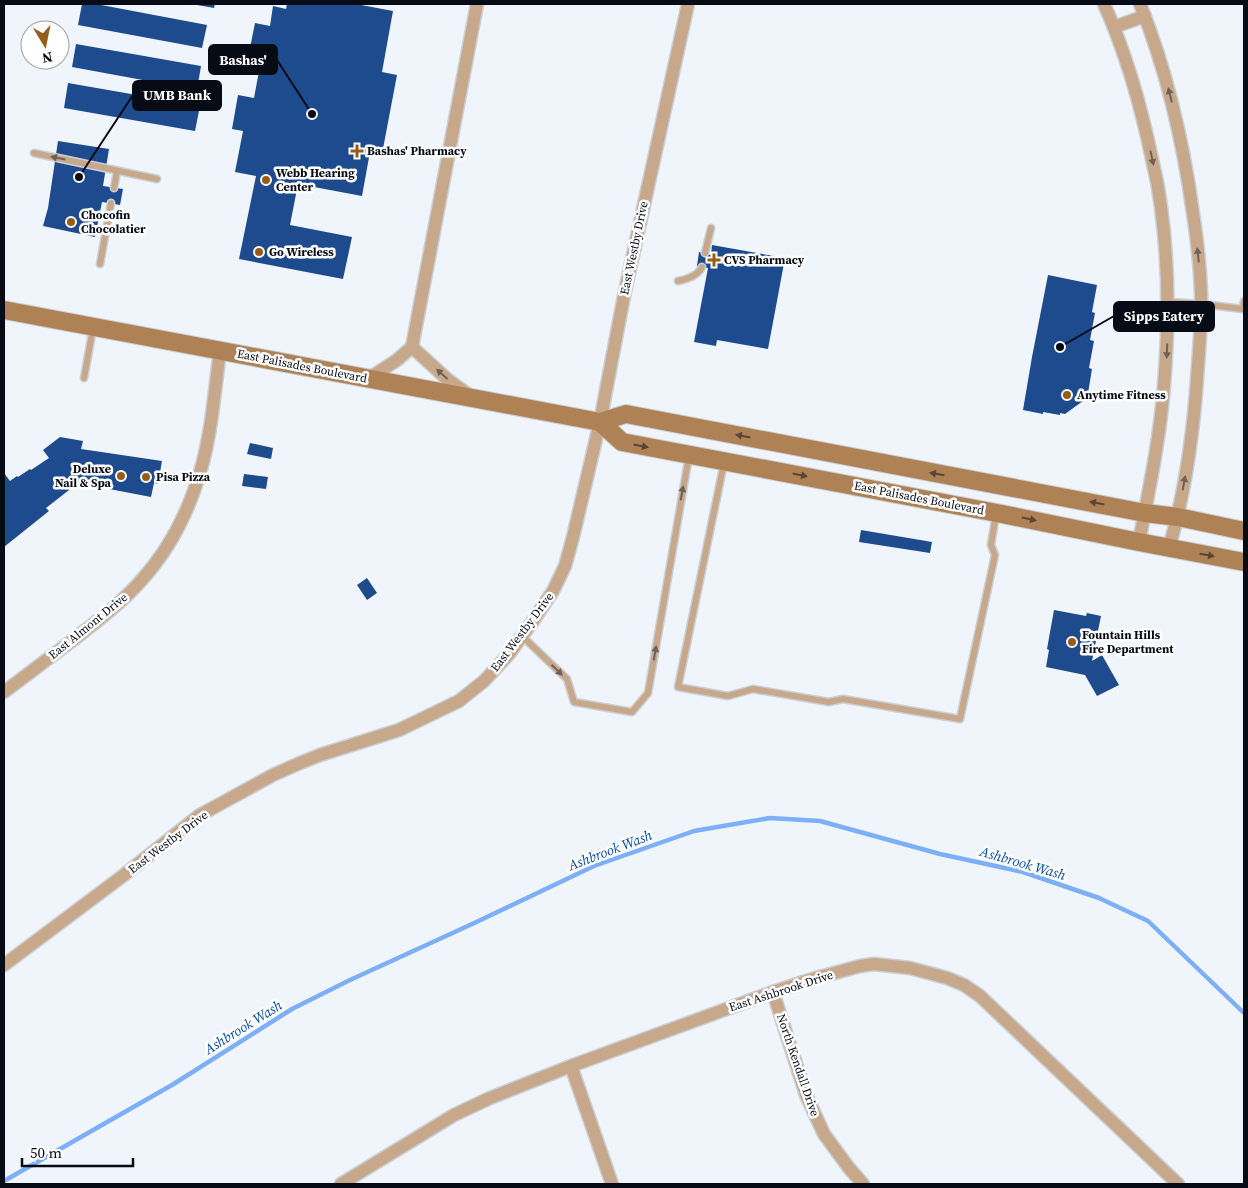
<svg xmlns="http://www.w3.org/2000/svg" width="1248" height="1188" viewBox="0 0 1248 1188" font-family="'Source Serif 4',serif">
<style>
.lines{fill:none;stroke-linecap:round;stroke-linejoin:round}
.stream{stroke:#7daff9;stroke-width:4.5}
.building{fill:#1d4b8d}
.lane-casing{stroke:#cbd0d6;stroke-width:9}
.street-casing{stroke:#cbd0d6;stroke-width:15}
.secondary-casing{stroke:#cbd0d6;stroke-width:20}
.lane{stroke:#c7a88b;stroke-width:6}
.street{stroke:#c7a88b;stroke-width:12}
.secondary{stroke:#af8256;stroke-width:18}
.oneway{fill:#706156}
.oneway2{fill:#5a4636}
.poi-dot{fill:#965c1a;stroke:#fff;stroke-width:2}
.labels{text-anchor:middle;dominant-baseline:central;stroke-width:5;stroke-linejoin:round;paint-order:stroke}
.poi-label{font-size:12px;font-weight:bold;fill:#060b15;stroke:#fff;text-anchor:start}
.street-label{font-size:12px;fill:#060b15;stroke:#fff}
.water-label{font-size:14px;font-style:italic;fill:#04499c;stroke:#fff}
.leader{fill:none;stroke:#060b15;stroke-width:2}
.callout-dot{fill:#060b15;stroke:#fff;stroke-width:2}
.callout{fill:#060b15;stroke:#060b15;stroke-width:2}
.callout-label{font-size:14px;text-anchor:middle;font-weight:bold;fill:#fff}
</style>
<rect width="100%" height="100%" fill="#f0f5fb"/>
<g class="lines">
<!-- stream -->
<path class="stream" d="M 4,1181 L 172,1085 L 292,1009 L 350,980 L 470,925 L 594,866 L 694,831 L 770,818 L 820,821 L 940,854 L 1023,872 L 1099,898 L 1148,921 L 1244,1013"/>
</g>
<!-- building -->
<g class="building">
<path d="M 82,4 L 96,4 L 207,25 L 202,48 L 78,25 Z"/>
<path d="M 197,4 L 215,4 L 214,8 L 197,5 Z"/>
<path d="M 287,4 L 356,4 L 393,11 L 382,72 L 397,75 L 382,154 L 370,152 L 362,196 L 298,184 L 290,225 L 352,237 L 343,279 L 239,259 L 256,176 L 235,172 L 243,131 L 232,129 L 238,95 L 254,98 L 262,55 L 249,53 L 255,23 L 270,26 L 273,6 L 286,9 Z"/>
<path d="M 76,44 L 201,66 L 197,90 L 72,67 Z"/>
<path d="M 68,83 L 200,106 L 195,131 L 64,108 Z"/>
<path d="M 58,141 L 109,149 L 103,186 L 123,189 L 120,205 L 102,202 L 95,237 L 43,226 L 48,208 Z"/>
<path d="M 712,245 L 785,258 L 768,349 L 717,340 L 716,346 L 694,342 L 708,268 L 697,266 L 699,252 L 711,255 Z"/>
<path d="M 1048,275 L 1097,285 L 1092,312 L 1095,313 L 1090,340 L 1094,341 L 1089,368 L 1092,369 L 1087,399 L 1084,398 L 1083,401 L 1065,414 L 1060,413 L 1060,415 L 1043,412 L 1043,414 L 1023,410 L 1032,357 Z"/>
<path d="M 60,437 L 83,441 L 81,449 L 162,461 L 158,484 L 154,483 L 151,497 L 78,483 L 46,508 L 49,511 L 4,547 L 4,473 L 10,481 L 17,476 L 18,477 L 30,469 L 31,470 L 49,458 L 43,450 Z"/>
<path d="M 250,443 L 273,448 L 271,459 L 247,454 Z"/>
<path d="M 244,474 L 268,477 L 266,489 L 242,486 Z"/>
<path d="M 861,530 L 932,542 L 930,553 L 859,542 Z"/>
<path d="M 367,578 L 377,593 L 367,600 L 357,585 Z"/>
<path d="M 1054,610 L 1086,616 L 1087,613 L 1101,616 L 1092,661 L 1102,655 L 1119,685 L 1097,696 L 1085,675 L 1046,667 L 1049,650 L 1047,649 Z"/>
</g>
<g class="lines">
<defs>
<g id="lane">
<path d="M 34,153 L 157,179"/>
<path d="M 114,188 L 117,171"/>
<path d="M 705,253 L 711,228"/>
<path d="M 100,264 L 111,203"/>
<path d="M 678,281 C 687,279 698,276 702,267"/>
<path d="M 1168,302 L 1201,304 L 1243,309 L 1244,301"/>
<path d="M 84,378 L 93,328"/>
<path d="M 724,463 L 678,687 L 728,696 L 753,689 L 829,702 L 843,699 L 960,719 L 995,555 L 991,545 L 996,514"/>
<path d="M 522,636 L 567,679 L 574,702 L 632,712 L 648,693 L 689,456"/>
</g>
<g id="street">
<path d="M 1104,4 C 1126,53 1141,106 1152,159 C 1156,175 1159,191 1161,207 C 1169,266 1169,326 1164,385 C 1160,438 1149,490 1139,542"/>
<path d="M 1140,4 C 1167,71 1183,141 1193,213 C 1197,239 1200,266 1201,292 C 1202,321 1199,350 1197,379 C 1193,436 1185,493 1169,548"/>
<path d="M 1114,27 L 1145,16"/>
<path d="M 412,347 L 447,379 L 469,395"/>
<path d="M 368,379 L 397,360 L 412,347 L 477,4"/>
<path d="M 4,692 C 27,675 50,657 73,640 C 96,622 120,604 139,583 C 165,555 184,521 196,485 C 211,443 214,395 220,351"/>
<path d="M 4,965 L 124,875 L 200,815 L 273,775 L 300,763 L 320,755 L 399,730 L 459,701 L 484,681 L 509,654 L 533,621 L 553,591 L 565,566 L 573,537 L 600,422 L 624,296 L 688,4"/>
<path d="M 773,992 L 806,1095 L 824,1134 L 849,1168 L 863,1184"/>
<path d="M 571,1066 L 612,1184"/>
<path d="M 341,1184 L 454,1115 L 490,1098 L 571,1066 L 773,992 L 816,978 L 860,966 L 874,964 L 910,968 L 947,978 L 964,985 L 980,996 L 1178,1184"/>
</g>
<g id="secondary">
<path d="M 4,310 L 600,422 L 626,414 L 1145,513 L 1178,517 L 1244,531"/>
<path d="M 600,422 L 622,442 L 997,513 L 1139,542 L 1244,562"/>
</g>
</defs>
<!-- lane casing -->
<use href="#lane" class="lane-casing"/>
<!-- street casing -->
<use href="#street" class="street-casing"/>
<!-- secondary casing -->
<use href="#secondary" class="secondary-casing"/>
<!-- lane -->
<use href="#lane" class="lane"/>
<!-- street -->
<use href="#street" class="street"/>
<!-- secondary -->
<use href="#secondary" class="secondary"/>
</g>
<!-- one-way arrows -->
<defs><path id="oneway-solid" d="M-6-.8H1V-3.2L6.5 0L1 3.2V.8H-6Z" transform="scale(1.25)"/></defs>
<g class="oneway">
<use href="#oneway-solid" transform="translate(1170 95) rotate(-104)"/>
<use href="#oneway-solid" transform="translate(58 158) rotate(-169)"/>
<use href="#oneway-solid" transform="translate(1152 158) rotate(78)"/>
<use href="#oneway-solid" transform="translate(1198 255) rotate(-96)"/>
<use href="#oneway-solid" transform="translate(1167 351) rotate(92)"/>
<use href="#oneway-solid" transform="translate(442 374) rotate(-138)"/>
<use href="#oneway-solid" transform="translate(1184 483) rotate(-80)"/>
<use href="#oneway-solid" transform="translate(682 493) rotate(-80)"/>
<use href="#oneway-solid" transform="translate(655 653) rotate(-80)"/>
<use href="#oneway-solid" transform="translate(557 670) rotate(44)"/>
</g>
<g class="oneway2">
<use href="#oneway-solid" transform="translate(743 436) rotate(-169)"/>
<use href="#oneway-solid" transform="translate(641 446) rotate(11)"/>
<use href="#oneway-solid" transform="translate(937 474) rotate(-170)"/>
<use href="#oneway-solid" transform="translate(800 475) rotate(11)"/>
<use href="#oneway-solid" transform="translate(1097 503) rotate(-169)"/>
<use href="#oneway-solid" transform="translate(1029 519) rotate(12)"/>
<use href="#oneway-solid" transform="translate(1207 555) rotate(10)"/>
</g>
<!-- markers -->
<g class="poi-dot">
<path d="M354.5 143.5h5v5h5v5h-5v5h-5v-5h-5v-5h5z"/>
<circle cx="266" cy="180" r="5"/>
<circle cx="71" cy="222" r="5"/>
<circle cx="259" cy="252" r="5"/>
<path d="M711.5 252.5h5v5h5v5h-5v5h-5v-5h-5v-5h5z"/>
<circle cx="1067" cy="395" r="5"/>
<circle cx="121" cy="476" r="5"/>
<circle cx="146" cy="477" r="5"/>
<circle cx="1072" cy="642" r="5"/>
</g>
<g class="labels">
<!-- poi labels -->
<g class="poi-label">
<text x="367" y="151">Bashas' Pharmacy</text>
<text x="276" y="173">Webb Hearing<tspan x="276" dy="14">Center</tspan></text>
<text x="81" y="215">Chocofin<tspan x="81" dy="14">Chocolatier</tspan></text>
<text x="269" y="252">Go Wireless</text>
<text x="724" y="260">CVS Pharmacy</text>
<text x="1077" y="395">Anytime Fitness</text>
<text x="111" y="469" text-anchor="end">Deluxe<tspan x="111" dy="14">Nail &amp; Spa</tspan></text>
<text x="156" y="477">Pisa Pizza</text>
<text x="1082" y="635">Fountain Hills<tspan x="1082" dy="14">Fire Department</tspan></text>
</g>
<!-- street labels -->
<g class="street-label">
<text transform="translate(634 248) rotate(-78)">East Westby Drive</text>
<text transform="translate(302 366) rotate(11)">East Palisades Boulevard</text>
<text transform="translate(919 498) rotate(11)">East Palisades Boulevard</text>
<text transform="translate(88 626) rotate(-39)">East Almont Drive</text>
<text transform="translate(522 632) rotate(-53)">East Westby Drive</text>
<text transform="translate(168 842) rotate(-37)">East Westby Drive</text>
<text transform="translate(781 991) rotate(-18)">East Ashbrook Drive</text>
<text transform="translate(798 1065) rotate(71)">North Kendall Drive</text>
</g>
<!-- water labels -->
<g class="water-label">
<text transform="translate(610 850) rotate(-21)">Ashbrook Wash</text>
<text transform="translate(1023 863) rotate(16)">Ashbrook Wash</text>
<text transform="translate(243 1027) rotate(-32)">Ashbrook Wash</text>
</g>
</g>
<!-- callouts -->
<path class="leader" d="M312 114L277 60M79 177L133 95M1060 347L1114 316"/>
<g class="callout-dot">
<circle cx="312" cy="114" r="5"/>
<circle cx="79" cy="177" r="5"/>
<circle cx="1060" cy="347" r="5"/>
</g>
<g class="callout">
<rect x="209" y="45" width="68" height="29" rx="5"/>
<rect x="133" y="81" width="88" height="29" rx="5"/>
<rect x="1114" y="302" width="100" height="29" rx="5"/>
</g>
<g class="callout-label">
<text x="243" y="65">Bashas'</text>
<text x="177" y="100">UMB Bank</text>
<text x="1164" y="321">Sipps Eatery</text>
</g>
<!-- border -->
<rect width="1248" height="1188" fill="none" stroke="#060b15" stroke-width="10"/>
<!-- north arrow -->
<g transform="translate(45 45) rotate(170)"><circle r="24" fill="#ffffff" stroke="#9b9da1"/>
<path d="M0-4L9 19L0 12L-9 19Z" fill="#965c1a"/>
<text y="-8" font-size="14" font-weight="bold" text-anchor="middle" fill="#060b15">N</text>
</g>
<!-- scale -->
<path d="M22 1158v8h111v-8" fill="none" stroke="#060b15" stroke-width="2.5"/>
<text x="30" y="1158" font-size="15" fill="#060b15" stroke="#ffffff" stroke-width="4" paint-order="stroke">50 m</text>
</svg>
